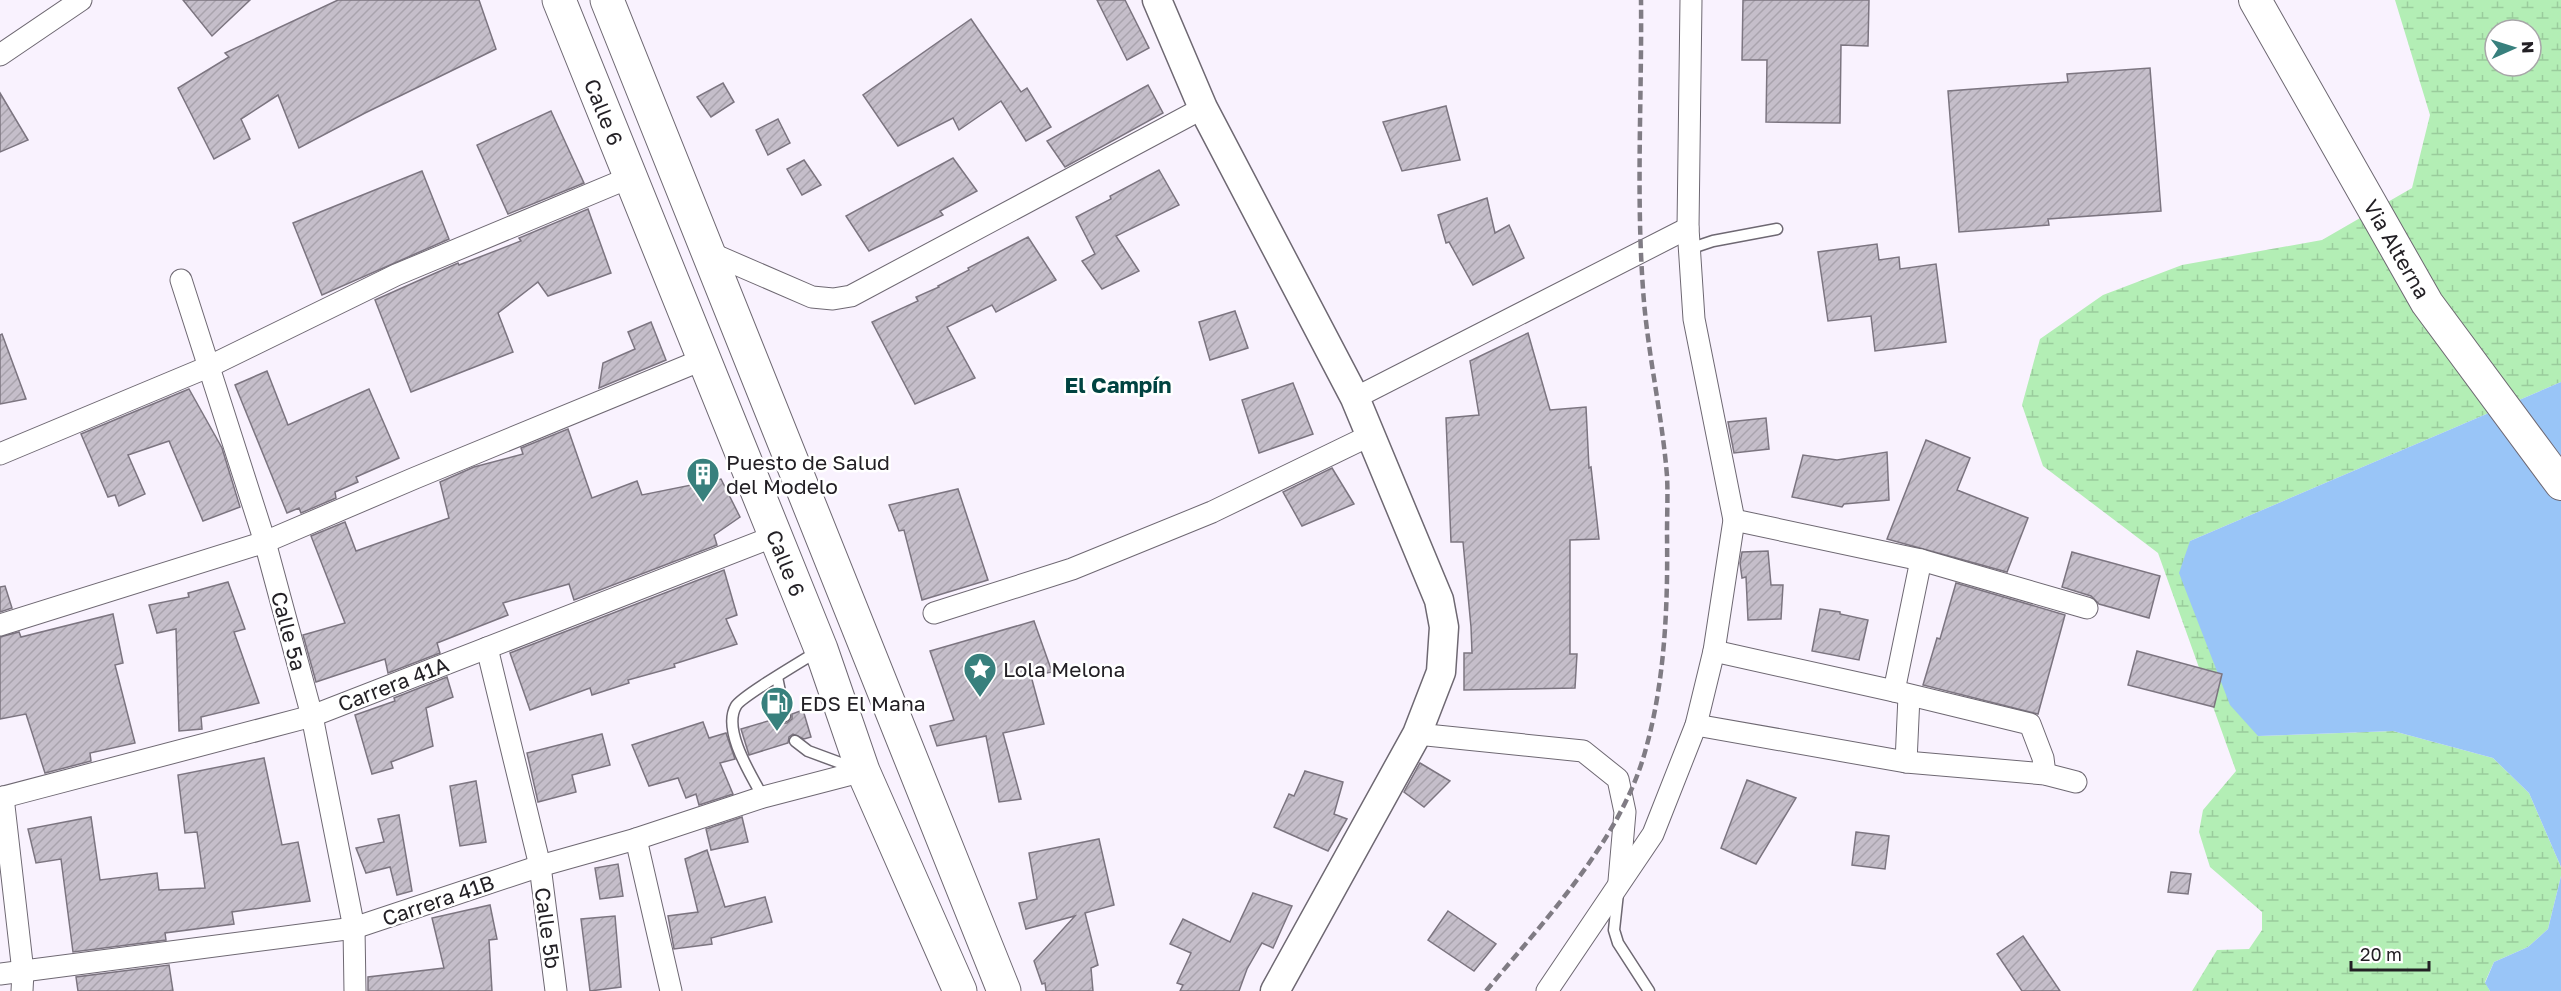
<svg xmlns="http://www.w3.org/2000/svg" width="2561" height="991" viewBox="0 0 2561 991" font-family="'Golos Text',sans-serif">
<style>
.wetland{fill:url(#wetland-marsh);fill-rule:evenodd}
.water{fill:#99c5f7}
.building{fill:url(#building-hatch);stroke:#7c7580;stroke-width:1.5}
.lines{fill:none;stroke-linecap:round;stroke-linejoin:round}
.service-casing{stroke:#6e6872;stroke-width:13}
.minor-casing{stroke:#6e6872;stroke-width:23}
.secondary-casing{stroke:#6e6872;stroke-width:31}
.primary-casing{stroke:#6e6872;stroke-width:34}
.trunk-casing{stroke:#6e6872;stroke-width:35}
.service{stroke:#fff;stroke-width:10}
.minor{stroke:#fff;stroke-width:21}
.secondary{stroke:#fff;stroke-width:28}
.primary{stroke:#fff;stroke-width:32}
.trunk{stroke:#fff;stroke-width:33}
.rail{stroke:#807c84;stroke-width:4.5;stroke-dasharray:9 4.5;stroke-linecap:butt}
.labels{text-anchor:middle;dominant-baseline:central;stroke-width:5;stroke-linejoin:round;paint-order:stroke}
.street-label{font-size:21px;fill:#232025;stroke:#fff}
.poi-label{font-size:21px;fill:#232025;stroke:#fff;text-anchor:start}
.neighbourhood-label{font-size:22px;font-weight:bold;fill:#004341;stroke:#fff}
</style>
<defs>
<pattern id="wetland-marsh" width="20" height="14" patternUnits="userSpaceOnUse" patternTransform="scale(1.5)"><rect width="20" height="14" fill="#b3eeb5"/><path d="M1 5h8M5 5V1M11 12h8M15 12V8" fill="none" stroke="#9acc9c"/></pattern>
<pattern id="building-hatch" width="6" height="6" patternUnits="userSpaceOnUse" patternTransform="scale(1.5)"><rect width="6" height="6" fill="#c5beca"/><path d="M-1 1l2-2M0 6l6-6M5 7l2-2" fill="none" stroke="#a9a3ad"/></pattern>
</defs>
<rect width="100%" height="100%" fill="#f9f2fe"/>
<!-- wetland -->
<path class="wetland" d="M 2395,0 L 2561,0 L 2561,382 L 2190,541 L 2258,736 L 2393,731 L 2493,758 L 2529,793 L 2561,867 L 2561,876 L 2548,929 L 2528,947 L 2494,962 L 2485,982 L 2490,991 L 2192,991 L 2217,950 L 2249,949 L 2262,930 L 2262,912 L 2210,867 L 2199,832 L 2203,810 L 2236,771 L 2158,553 L 2043,466 L 2022,405 L 2040,339 L 2103,295 L 2182,265 L 2322,240 L 2412,188 L 2430,115 ZM 2495,30 L 2531,30 L 2531,66 L 2495,66 Z"/>
<!-- water -->
<g class="water">
<path d="M 2561,382 L 2561,867 L 2529,793 L 2493,758 L 2393,731 L 2258,736 L 2230,705 L 2179,573 L 2190,541 Z"/>
<path d="M 2561,876 L 2561,991 L 2490,991 L 2485,983 L 2494,962 L 2528,947 L 2548,929 Z"/>
</g>
<!-- building -->
<g class="building">
<path d="M 183,0 L 250,0 L 212,36 Z"/>
<path d="M 338,0 L 479,0 L 496,49 L 365,113 L 299,148 L 278,95 L 241,119 L 250,139 L 214,159 L 178,88 L 229,57 L 225,53 Z"/>
<path d="M 1097,0 L 1125,0 L 1149,48 L 1127,60 Z"/>
<path d="M 1743,0 L 1869,0 L 1868,46 L 1841,45 L 1840,123 L 1766,122 L 1767,60 L 1742,60 Z"/>
<path d="M 971,19 L 1021,92 L 1027,88 L 1051,127 L 1026,141 L 1001,101 L 959,130 L 953,118 L 898,146 L 863,95 Z"/>
<path d="M 2150,68 L 2161,211 L 2048,219 L 2049,225 L 1959,232 L 1948,91 L 2068,82 L 2067,74 Z"/>
<path d="M 723,83 L 734,102 L 711,117 L 697,97 Z"/>
<path d="M 1148,85 L 1163,113 L 1065,167 L 1047,141 Z"/>
<path d="M 0,93 L 28,140 L 0,152 Z"/>
<path d="M 1446,106 L 1460,160 L 1402,171 L 1383,122 Z"/>
<path d="M 551,111 L 584,183 L 508,214 L 477,145 Z"/>
<path d="M 778,119 L 790,143 L 768,155 L 756,130 Z"/>
<path d="M 953,158 L 977,191 L 940,211 L 943,215 L 869,251 L 846,216 Z"/>
<path d="M 804,160 L 821,185 L 802,195 L 787,169 Z"/>
<path d="M 1159,170 L 1179,205 L 1116,236 L 1139,271 L 1102,289 L 1082,261 L 1095,254 L 1076,217 L 1111,199 L 1110,196 Z"/>
<path d="M 422,171 L 449,239 L 322,295 L 293,223 Z"/>
<path d="M 1487,198 L 1495,233 L 1509,225 L 1524,258 L 1473,285 L 1449,242 L 1446,243 L 1438,215 Z"/>
<path d="M 588,209 L 611,273 L 548,296 L 538,282 L 498,313 L 513,352 L 411,392 L 375,300 L 458,263 L 459,265 L 521,241 L 519,238 Z"/>
<path d="M 1028,237 L 1056,280 L 996,312 L 992,305 L 947,327 L 975,378 L 915,404 L 872,322 L 918,301 L 916,297 L 939,287 L 938,286 L 969,270 L 968,268 Z"/>
<path d="M 1877,244 L 1879,260 L 1899,257 L 1900,269 L 1936,264 L 1946,342 L 1875,351 L 1871,316 L 1828,321 L 1818,252 Z"/>
<path d="M 1235,311 L 1248,348 L 1210,360 L 1199,322 Z"/>
<path d="M 651,322 L 666,360 L 599,388 L 603,363 L 635,349 L 628,332 Z"/>
<path d="M 1528,333 L 1550,410 L 1586,407 L 1589,468 L 1591,467 L 1599,539 L 1570,540 L 1570,654 L 1577,654 L 1575,688 L 1464,690 L 1464,653 L 1472,653 L 1471,627 L 1463,542 L 1451,542 L 1446,418 L 1479,415 L 1470,361 Z"/>
<path d="M 2,334 L 26,399 L 0,404 L 0,335 Z"/>
<path d="M 267,371 L 288,425 L 369,389 L 399,458 L 356,477 L 358,482 L 335,492 L 336,498 L 301,513 L 299,508 L 287,513 L 235,385 Z"/>
<path d="M 1293,383 L 1313,434 L 1259,453 L 1242,400 Z"/>
<path d="M 189,389 L 222,448 L 240,507 L 203,521 L 169,441 L 128,455 L 145,494 L 119,506 L 115,495 L 108,497 L 81,434 Z"/>
<path d="M 1766,418 L 1769,449 L 1734,453 L 1728,422 Z"/>
<path d="M 568,429 L 592,498 L 637,481 L 642,495 L 721,479 L 740,517 L 714,535 L 717,545 L 574,600 L 569,584 L 503,603 L 508,615 L 437,643 L 440,653 L 388,673 L 385,659 L 316,682 L 303,635 L 345,623 L 311,536 L 345,522 L 356,551 L 449,518 L 440,482 L 474,467 L 523,454 L 521,448 Z"/>
<path d="M 1926,440 L 1970,458 L 1957,490 L 2028,518 L 2007,572 L 1887,539 Z"/>
<path d="M 1887,452 L 1889,500 L 1844,504 L 1842,507 L 1792,497 L 1803,455 L 1837,460 Z"/>
<path d="M 1332,468 L 1354,504 L 1302,526 L 1283,492 Z"/>
<path d="M 958,489 L 988,580 L 922,600 L 904,530 L 899,531 L 889,505 Z"/>
<path d="M 1768,551 L 1771,585 L 1783,585 L 1781,619 L 1748,620 L 1746,577 L 1742,578 L 1740,563 L 1742,552 Z"/>
<path d="M 2072,552 L 2160,576 L 2149,618 L 2099,604 L 2091,596 L 2062,587 Z"/>
<path d="M 724,570 L 737,615 L 726,619 L 737,644 L 674,664 L 675,667 L 628,680 L 629,683 L 592,695 L 590,688 L 530,710 L 510,653 Z"/>
<path d="M 228,582 L 245,629 L 234,632 L 259,703 L 201,717 L 202,729 L 179,731 L 176,629 L 157,633 L 149,605 L 189,597 L 188,593 Z"/>
<path d="M 1956,583 L 2065,615 L 2038,714 L 1923,685 L 1937,638 L 1940,639 Z"/>
<path d="M 5,586 L 12,608 L 0,612 L 0,587 Z"/>
<path d="M 1820,609 L 1840,612 L 1840,614 L 1868,620 L 1859,660 L 1812,651 Z"/>
<path d="M 113,614 L 123,663 L 115,665 L 135,743 L 90,753 L 91,761 L 45,773 L 26,714 L 0,719 L 0,637 L 19,632 L 21,637 Z"/>
<path d="M 1034,621 L 1052,672 L 1031,676 L 1044,724 L 1003,733 L 1021,799 L 999,802 L 986,736 L 937,746 L 930,726 L 954,720 L 930,651 Z"/>
<path d="M 2137,651 L 2222,674 L 2214,707 L 2128,685 Z"/>
<path d="M 447,677 L 453,697 L 426,708 L 433,746 L 391,762 L 393,768 L 372,774 L 355,715 L 395,701 L 394,698 Z"/>
<path d="M 803,710 L 811,737 L 804,739 L 793,734 L 789,737 L 788,743 L 749,755 L 741,729 L 778,718 L 782,723 L 787,723 L 792,719 L 792,714 Z"/>
<path d="M 703,722 L 709,738 L 726,733 L 735,759 L 720,763 L 733,794 L 699,805 L 696,794 L 686,798 L 678,778 L 649,786 L 632,745 Z"/>
<path d="M 602,734 L 610,765 L 572,775 L 576,792 L 538,802 L 527,753 Z"/>
<path d="M 264,758 L 282,845 L 298,842 L 310,901 L 232,912 L 234,924 L 165,933 L 166,940 L 73,952 L 61,859 L 36,863 L 28,829 L 91,817 L 100,880 L 157,873 L 159,890 L 205,888 L 197,832 L 185,833 L 178,775 Z"/>
<path d="M 1420,763 L 1450,781 L 1424,807 L 1404,792 Z"/>
<path d="M 1305,771 L 1343,782 L 1334,814 L 1347,819 L 1328,851 L 1274,827 L 1289,794 L 1294,796 Z"/>
<path d="M 1747,780 L 1796,798 L 1756,864 L 1721,848 Z"/>
<path d="M 476,781 L 486,842 L 460,846 L 450,786 Z"/>
<path d="M 399,815 L 412,891 L 397,895 L 390,867 L 366,873 L 356,848 L 384,842 L 378,819 Z"/>
<path d="M 742,817 L 748,842 L 711,850 L 706,829 Z"/>
<path d="M 1856,832 L 1889,836 L 1885,869 L 1852,865 Z"/>
<path d="M 1099,839 L 1114,905 L 1085,913 L 1098,965 L 1091,968 L 1093,991 L 1046,991 L 1045,983 L 1042,984 L 1034,961 L 1075,916 L 1026,929 L 1019,903 L 1037,899 L 1029,853 Z"/>
<path d="M 707,850 L 725,907 L 765,897 L 772,922 L 711,938 L 712,944 L 674,949 L 668,916 L 698,912 L 685,859 Z"/>
<path d="M 618,864 L 623,896 L 600,899 L 595,868 Z"/>
<path d="M 2171,872 L 2191,874 L 2188,894 L 2168,892 Z"/>
<path d="M 1253,893 L 1292,906 L 1273,948 L 1262,943 L 1247,969 L 1239,991 L 1180,991 L 1183,985 L 1177,983 L 1191,953 L 1170,944 L 1183,919 L 1230,942 Z"/>
<path d="M 490,905 L 497,939 L 489,940 L 492,991 L 368,991 L 368,977 L 444,968 L 432,918 Z"/>
<path d="M 1448,911 L 1496,944 L 1474,971 L 1428,940 Z"/>
<path d="M 615,916 L 621,987 L 590,991 L 581,919 Z"/>
<path d="M 2023,936 L 2060,991 L 2022,991 L 1997,954 Z"/>
<path d="M 169,965 L 173,991 L 78,991 L 76,977 Z"/>
</g>
<g class="lines">
<defs>
<g id="service">
<path d="M 1689,249 L 1713,241 L 1777,229"/>
<path d="M 777,677 L 785,716"/>
<path d="M 795,741 L 808,751 L 854,768"/>
<path d="M 763,797 C 751,775 722,730 736,706 C 742,696 804,660 818,651"/>
<path d="M 1618,893 L 1614,930 L 1618,943 L 1649,991"/>
</g>
<g id="minor">
<path d="M 0,55 L 81,0"/>
<path d="M 708,252 L 812,297 L 833,299 L 851,296 L 1203,108"/>
<path d="M 181,280 L 265,542 L 312,716 L 354,928 L 355,991"/>
<path d="M 1355,398 L 1688,228"/>
<path d="M 0,454 L 208,367 L 396,275 L 631,177"/>
<path d="M 1734,520 L 1921,560 L 2087,608"/>
<path d="M 934,613 L 1072,569 L 1212,512 L 1371,435"/>
<path d="M 0,625 L 265,542 L 415,478 L 704,359"/>
<path d="M 487,648 L 540,866 L 556,991"/>
<path d="M 1714,651 L 1894,691 L 2030,724 L 2043,758 L 2045,774"/>
<path d="M 1894,691 L 1921,560"/>
<path d="M 1696,725 L 1906,762 L 2045,774 L 2076,782"/>
<path d="M 1417,734 L 1583,751 L 1618,779 L 1625,812 L 1619,881"/>
<path d="M 1906,762 L 1909,696"/>
<path d="M 3,797 L 23,972 L 22,991"/>
<path d="M 0,798 L 312,716 L 775,536"/>
<path d="M 636,839 L 671,991"/>
<path d="M 0,974 L 354,928 L 540,866 L 636,839 L 763,797 L 863,771"/>
<path d="M 1547,991 L 1653,834 L 1696,725 L 1714,651 L 1734,520 L 1694,319 L 1688,228 L 1691,0"/>
</g>
<path id="secondary" d="M 1157,0 L 1203,108 L 1355,398 L 1439,600 L 1444,627 L 1441,672 L 1417,734 L 1275,991"/>
<path id="primary" d="M 2255,0 L 2427,303 L 2561,484"/>
<g id="trunk">
<path d="M 559,0 L 821,649 L 863,771 L 960,991"/>
<path d="M 607,0 L 1004,991"/>
</g>
</defs>
<!-- service casing -->
<use href="#service" class="service-casing"/>
<!-- minor casing -->
<use href="#minor" class="minor-casing"/>
<!-- secondary casing -->
<use href="#secondary" class="secondary-casing"/>
<!-- primary casing -->
<use href="#primary" class="primary-casing"/>
<!-- trunk casing -->
<use href="#trunk" class="trunk-casing"/>
<!-- service -->
<use href="#service" class="service"/>
<!-- minor -->
<use href="#minor" class="minor"/>
<!-- secondary -->
<use href="#secondary" class="secondary"/>
<!-- primary -->
<use href="#primary" class="primary"/>
<!-- trunk -->
<use href="#trunk" class="trunk"/>
<!-- rail -->
<path class="rail" d="M 1486,991 C 1544,921 1620,841 1645,752 C 1665,682 1668,606 1667,534 C 1667,515 1668,495 1667,476 C 1662,413 1647,351 1643,289 C 1636,192 1642,96 1641,0"/>
</g>
<!-- icons -->
<defs>
<symbol id="building-pin" viewBox="-11 -11 22 30"><path d="M0 17L-7.5 6A9.5 9.5 0 1 1 7.5 6Z" fill="#38807d" stroke="#fff"/><path d="M-4-6H4V6H1V3H-1V6H-4ZM-2.5-4.3h1.7v1.8h-1.7ZM.8-4.3h1.7v1.8H.8ZM-2.5-1h1.7V.8h-1.7ZM.8-1h1.7V.8H.8Z" fill="#fff"/></symbol>
<symbol id="sight-pin" viewBox="-11 -11 22 30"><path d="M0 17L-7.5 6A9.5 9.5 0 1 1 7.5 6Z" fill="#38807d" stroke="#fff"/><path d="M0-6L1.8-2.2L6-1.7L2.9 1.2L3.7 5.4L0 3.3L-3.7 5.4L-2.9 1.2L-6-1.7L-1.8-2.2Z" fill="#fff"/></symbol>
<symbol id="fuel-pin" viewBox="-11 -11 22 30"><path d="M0 17L-7.5 6A9.5 9.5 0 1 1 7.5 6Z" fill="#38807d" stroke="#fff"/><path d="M-5.5-6h7V0h2V4h1.3V-2.5L3-4.5l.8-.8L6-3V5H2.5V1h-1V6h-7ZM-4.2-4.7v3.2H.2V-4.7Z" fill="#fff"/></symbol>
</defs>
<g fill-rule="evenodd">
<use href="#building-pin" x="684" y="455" width="38" height="52"/>
<use href="#sight-pin" x="961" y="650" width="38" height="52"/>
<use href="#fuel-pin" x="758" y="684" width="38" height="52"/>
</g>
<g class="labels">
<!-- street labels -->
<g class="street-label">
<text transform="translate(604 112) rotate(68)">Calle 6</text>
<text transform="translate(2397 249) rotate(60)">Via Alterna</text>
<text transform="translate(786 563) rotate(68)">Calle 6</text>
<text transform="translate(289 631) rotate(75)">Calle 5a</text>
<text transform="translate(393 684) rotate(-21)">Carrera 41A</text>
<text transform="translate(438 900) rotate(-19)">Carrera 41B</text>
<text transform="translate(548 928) rotate(82)">Calle 5b</text>
</g>
<!-- poi labels -->
<g class="poi-label">
<text x="726" y="462">Puesto de Salud<tspan x="726" dy="24">del Modelo</tspan></text>
<text x="1003" y="669">Lola Melona</text>
<text x="800" y="703">EDS El Mana</text>
</g>
<!-- neighbourhood labels -->
<g class="neighbourhood-label">
<text x="1118" y="384">El Campín</text>
</g>
</g>
<!-- north arrow -->
<g transform="translate(2513 48) rotate(87)"><circle r="28" fill="#ffffff" stroke="#a7a6a8" stroke-width="1.5"/>
<path d="M0-4.5L10 22L0 15L-10 22Z" fill="#38807d"/>
<text y="-9" font-size="16" font-weight="bold" text-anchor="middle" fill="#232025">N</text>
</g>
<!-- scale -->
<path d="M2351 961v9h78v-9" fill="none" stroke="#232025" stroke-width="3"/>
<text x="2360" y="961" font-size="18" fill="#232025" stroke="#ffffff" stroke-width="4.5" paint-order="stroke">20 m</text>
</svg>
